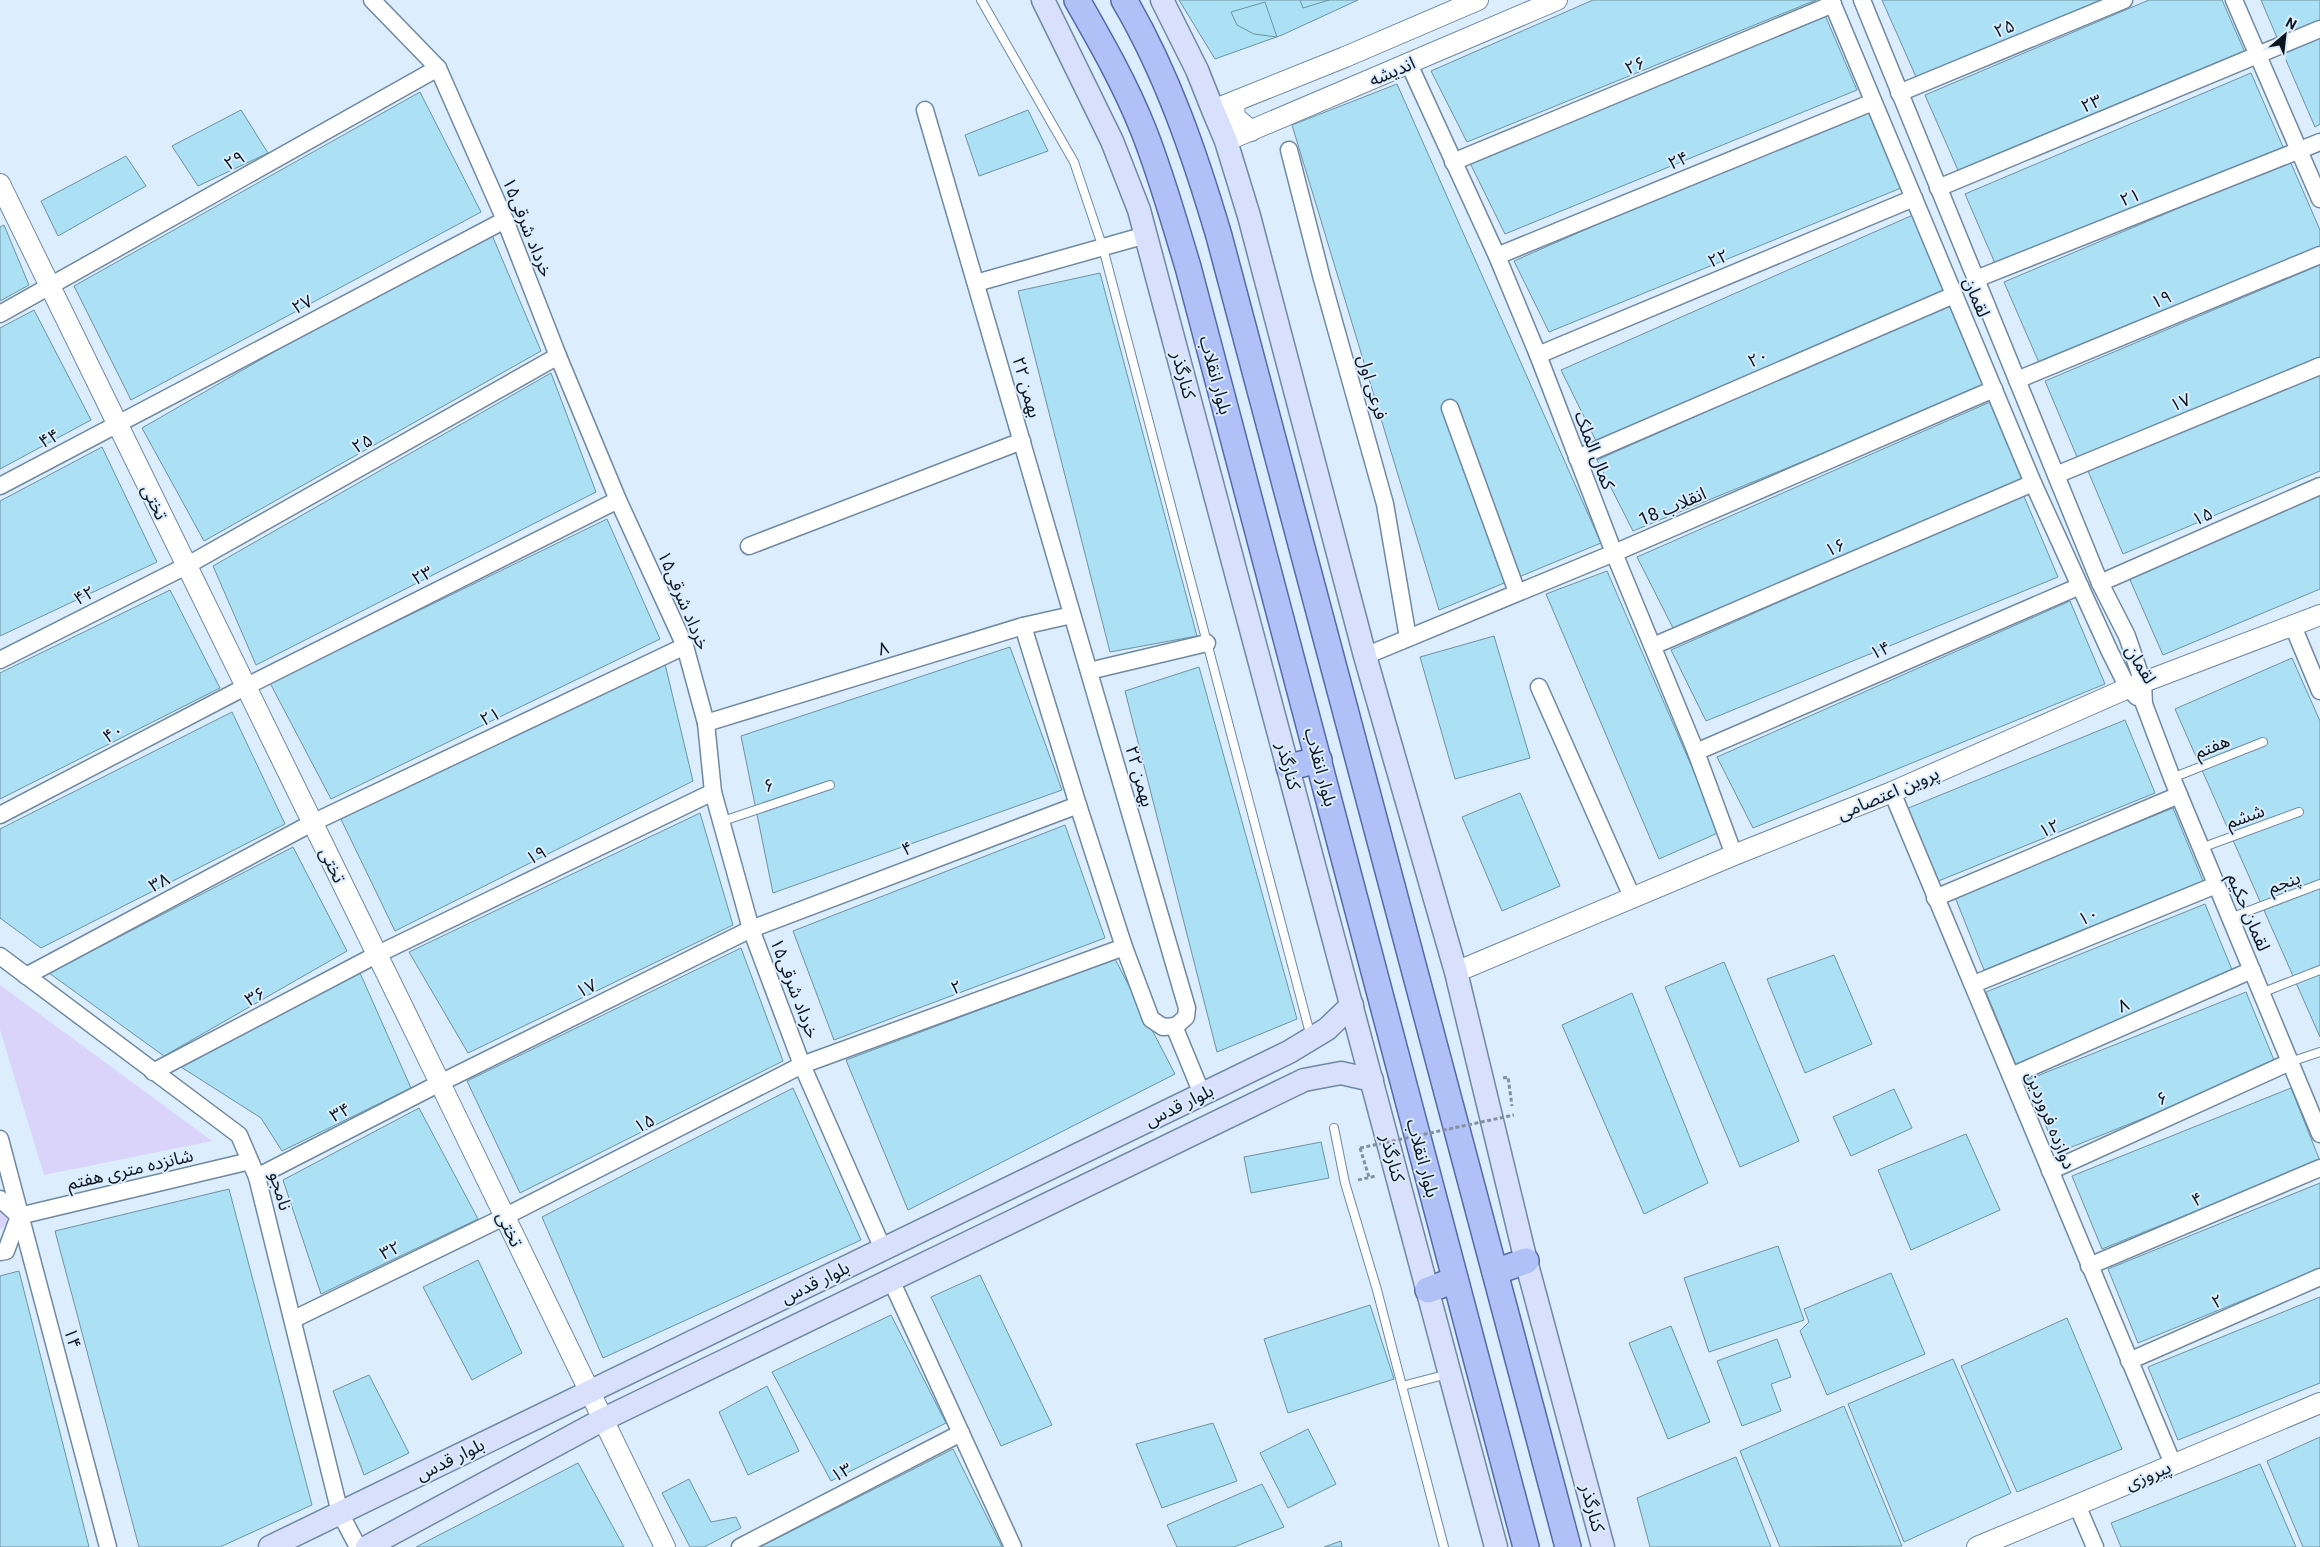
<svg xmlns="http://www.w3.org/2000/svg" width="2320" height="1547" viewBox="0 0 2320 1547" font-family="Roboto,'Noto Sans Arabic',sans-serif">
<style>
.green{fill:#dad4fb}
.building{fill:#ace0f5;stroke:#6c93a3}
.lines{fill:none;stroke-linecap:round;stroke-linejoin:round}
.service-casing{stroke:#6f89a2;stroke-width:10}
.minor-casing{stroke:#6f89a2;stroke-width:19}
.tertiary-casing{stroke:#6f89a2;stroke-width:22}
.secondary-casing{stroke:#6f89a2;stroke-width:25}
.primary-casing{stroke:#546aa8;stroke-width:28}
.path{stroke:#83919f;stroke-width:3;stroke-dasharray:4 2.5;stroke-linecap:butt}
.service{stroke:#fff;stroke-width:8}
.minor{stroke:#fff;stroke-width:16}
.tertiary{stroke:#fff;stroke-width:20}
.secondary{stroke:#d8e0fb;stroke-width:22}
.primary{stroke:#b0c1f7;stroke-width:25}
.path-bridge{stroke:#83919f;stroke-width:3;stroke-dasharray:4 2.5;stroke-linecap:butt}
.labels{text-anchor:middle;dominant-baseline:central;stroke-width:4;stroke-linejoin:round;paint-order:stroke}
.street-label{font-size:18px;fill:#0b151e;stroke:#dcedfe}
</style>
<rect width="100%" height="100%" fill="#dcedfe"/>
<!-- green -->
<g class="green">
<path d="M 0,985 L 212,1141 L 44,1175 L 0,1030 Z"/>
<path d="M 0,1203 L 14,1218 L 0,1230 Z"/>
</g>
<!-- building -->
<g class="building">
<path d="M 1179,0 L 1358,0 L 1282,35 L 1215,59 Z"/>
<path d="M 1300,0 L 1329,0 L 1303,8 Z"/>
<path d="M 1593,0 L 1816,0 L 1467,142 L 1431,71 Z"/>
<path d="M 1882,0 L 2104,0 L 1917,79 Z"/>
<path d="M 2149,0 L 2222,0 L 2247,57 L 1961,177 L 1925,95 Z"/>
<path d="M 2261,0 L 2320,0 L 2320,22 L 2278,40 Z"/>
<path d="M 1265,2 L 1277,37 L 1254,34 L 1237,25 L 1231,12 Z"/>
<path d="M 1822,8 L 1857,90 L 1505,234 L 1470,163 Z"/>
<path d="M 2320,27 L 2320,124 L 2315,127 L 2279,44 Z"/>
<path d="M 2251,73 L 2287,156 L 2001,277 L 1965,194 Z"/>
<path d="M 1397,84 L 1601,543 L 1439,610 L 1292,125 Z"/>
<path d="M 420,92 L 481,212 L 131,400 L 74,286 Z"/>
<path d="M 1866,106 L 1901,188 L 1549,332 L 1514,261 Z"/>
<path d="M 241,110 L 268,153 L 198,186 L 172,146 Z"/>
<path d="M 1028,110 L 1048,151 L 979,176 L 965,135 Z"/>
<path d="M 126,156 L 146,186 L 58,236 L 41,201 Z"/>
<path d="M 2290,161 L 2320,230 L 2320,246 L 2040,365 L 2004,282 Z"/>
<path d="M 1913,215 L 1949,297 L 1596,441 L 1561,370 Z"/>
<path d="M 4,225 L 29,285 L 0,301 L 0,227 Z"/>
<path d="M 489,228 L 541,351 L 204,541 L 142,428 Z"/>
<path d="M 2320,265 L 2320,362 L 2080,464 L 2045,381 Z"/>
<path d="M 1100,273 L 1197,636 L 1110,652 L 1018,291 Z"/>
<path d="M 1950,304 L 1985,387 L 1633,531 L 1597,460 Z"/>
<path d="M 34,310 L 91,420 L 0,469 L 0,328 Z"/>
<path d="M 551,373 L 596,492 L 256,665 L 213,566 Z"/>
<path d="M 2320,373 L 2320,471 L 2123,554 L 2088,471 Z"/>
<path d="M 1990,402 L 2025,484 L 1673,628 L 1637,557 Z"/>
<path d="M 102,447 L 157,562 L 0,636 L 0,501 Z"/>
<path d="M 2320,492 L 2320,589 L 2163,655 L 2127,573 Z"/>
<path d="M 2023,494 L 2058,577 L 1706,721 L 1671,650 Z"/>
<path d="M 607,519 L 660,639 L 331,799 L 270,683 Z"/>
<path d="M 1607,571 L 1720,832 L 1659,859 L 1546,594 Z"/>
<path d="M 170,590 L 220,688 L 0,799 L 0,673 Z"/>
<path d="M 2070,601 L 2105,684 L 1753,828 L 1717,757 Z"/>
<path d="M 1494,636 L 1530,758 L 1455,779 L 1420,657 Z"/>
<path d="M 1010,647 L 1062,790 L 773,893 L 741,736 Z"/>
<path d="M 2292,658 L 2320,721 L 2320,1037 L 2175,709 Z"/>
<path d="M 665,664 L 693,781 L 395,931 L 337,811 Z"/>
<path d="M 1199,667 L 1297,1019 L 1217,1052 L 1125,691 Z"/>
<path d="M 232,712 L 285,824 L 41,948 L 0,918 L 0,829 Z"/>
<path d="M 2125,720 L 2155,793 L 1936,882 L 1906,809 Z"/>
<path d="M 1520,793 L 1560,886 L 1502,911 L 1462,817 Z"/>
<path d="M 2173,808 L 2203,881 L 1984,970 L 1955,897 Z"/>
<path d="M 700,813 L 733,925 L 468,1053 L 409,952 Z"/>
<path d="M 1065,825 L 1105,938 L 834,1040 L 793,931 Z"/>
<path d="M 293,847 L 347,951 L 164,1056 L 49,973 Z"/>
<path d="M 2205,904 L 2235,977 L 2016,1065 L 1986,992 Z"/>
<path d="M 741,948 L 783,1061 L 520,1193 L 467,1081 Z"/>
<path d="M 1834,955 L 1872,1044 L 1805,1073 L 1767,979 Z"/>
<path d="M 1115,959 L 1175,1074 L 908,1210 L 846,1060 Z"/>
<path d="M 1724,962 L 1799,1141 L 1740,1167 L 1665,987 Z"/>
<path d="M 360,973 L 411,1088 L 282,1151 L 261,1118 L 181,1067 Z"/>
<path d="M 2246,992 L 2276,1065 L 2057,1153 L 2027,1080 Z"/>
<path d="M 1632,993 L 1708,1183 L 1644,1214 L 1562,1025 Z"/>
<path d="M 793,1088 L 861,1240 L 603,1358 L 542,1217 Z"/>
<path d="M 2291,1088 L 2320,1161 L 2102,1249 L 2072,1176 Z"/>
<path d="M 1894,1089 L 1912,1128 L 1851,1156 L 1833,1117 Z"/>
<path d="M 419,1108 L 478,1219 L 321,1294 L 283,1180 Z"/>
<path d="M 1966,1134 L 2000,1210 L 1911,1250 L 1878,1170 Z"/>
<path d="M 1321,1142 L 1329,1178 L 1251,1193 L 1244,1157 Z"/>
<path d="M 2320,1183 L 2320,1269 L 2138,1343 L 2108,1269 Z"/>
<path d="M 229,1189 L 312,1505 L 220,1547 L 139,1547 L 55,1231 Z"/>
<path d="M 1778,1246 L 1804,1320 L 1709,1352 L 1684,1278 Z"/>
<path d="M 478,1260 L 522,1353 L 472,1380 L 423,1287 Z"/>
<path d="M 19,1271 L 89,1547 L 0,1547 L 0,1276 Z"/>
<path d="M 1891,1273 L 1925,1354 L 1827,1395 L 1800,1331 L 1809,1322 L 1804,1309 Z"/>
<path d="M 980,1275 L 1052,1425 L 1001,1446 L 931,1297 Z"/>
<path d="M 2320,1297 L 2320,1383 L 2178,1440 L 2148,1367 Z"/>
<path d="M 1370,1305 L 1394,1379 L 1288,1413 L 1264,1339 Z"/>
<path d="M 891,1315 L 946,1423 L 831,1481 L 772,1372 Z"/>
<path d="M 2067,1318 L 2122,1449 L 2017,1492 L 1961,1366 Z"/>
<path d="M 1671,1326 L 1710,1422 L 1668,1439 L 1629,1343 Z"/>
<path d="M 1777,1339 L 1791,1377 L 1771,1384 L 1781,1411 L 1742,1426 L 1717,1361 Z"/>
<path d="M 1953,1359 L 2011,1493 L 1904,1542 L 1848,1404 Z"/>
<path d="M 369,1375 L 409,1453 L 364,1475 L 333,1391 Z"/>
<path d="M 767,1386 L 799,1451 L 748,1475 L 719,1412 Z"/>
<path d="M 1844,1406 L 1902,1546 L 1780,1547 L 1740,1451 Z"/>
<path d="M 1213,1423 L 1237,1481 L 1162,1508 L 1136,1444 Z"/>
<path d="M 1308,1429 L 1336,1484 L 1288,1508 L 1260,1453 Z"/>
<path d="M 2320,1437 L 2320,1547 L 2303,1547 L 2267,1461 Z"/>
<path d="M 953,1449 L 1002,1547 L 760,1547 Z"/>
<path d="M 1736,1457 L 1771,1547 L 1650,1547 L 1637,1498 Z"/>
<path d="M 578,1463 L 624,1547 L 416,1547 Z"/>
<path d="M 2260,1464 L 2296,1547 L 2121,1547 L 2111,1523 Z"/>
<path d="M 689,1479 L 711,1522 L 736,1517 L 741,1528 L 704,1547 L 690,1547 L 662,1493 Z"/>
<path d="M 1262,1484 L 1284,1527 L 1234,1547 L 1177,1547 L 1167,1525 Z"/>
<path d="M 1341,1541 L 1342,1547 L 1324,1547 Z"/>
</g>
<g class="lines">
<defs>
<g id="service">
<path d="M 981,0 L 1074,162 L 1103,248 L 1311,1037"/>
<path d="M 2172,778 L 2263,742"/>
<path d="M 720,822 L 830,785"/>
<path d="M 2201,848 L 2299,812"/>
<path d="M 2230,918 L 2320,884"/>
<path d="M 2261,993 L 2320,970"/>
<path d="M 2290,1062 L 2320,1052"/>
<path d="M 1334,1128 L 1345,1183 L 1377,1290 L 1444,1547"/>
<path d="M 1402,1386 L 1448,1374"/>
</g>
<g id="minor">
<path d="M 372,0 L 438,68 L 505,220 L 558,356 L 618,500 L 685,646 L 706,723 L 713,792 L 751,929 L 802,1065 L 883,1249"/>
<path d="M 1831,0 L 2033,483 L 2110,652 L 2128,688 L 2137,697"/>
<path d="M 1862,0 L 2100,583 L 2127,636 L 2143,683 L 2144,704 L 2172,778 L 2320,1134"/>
<path d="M 2234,0 L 2320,199"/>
<path d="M 1409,64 L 1497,256 L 1538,355 L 1614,553 L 1696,752 L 1734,855"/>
<path d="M 1899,93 L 2124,0"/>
<path d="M 925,110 L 1187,1008 L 1186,1017 L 1176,1026 L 1163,1027 L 1151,1019 L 1124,947 L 1078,805 L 1023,626"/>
<path d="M 1289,150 L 1322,279 L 1385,504 L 1408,638"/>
<path d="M 1453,162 L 1833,4"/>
<path d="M 1938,188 L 2320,29"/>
<path d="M 1497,256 L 1873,102"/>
<path d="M 1976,279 L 2320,142"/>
<path d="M 976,283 L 1146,235"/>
<path d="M 0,314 L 438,68"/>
<path d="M 1538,355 L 1914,198"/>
<path d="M 2017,380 L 2320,255"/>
<path d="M 1450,408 L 1517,592"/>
<path d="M 1577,458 L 1954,295"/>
<path d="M 2056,475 L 2320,366"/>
<path d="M 0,486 L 505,220"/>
<path d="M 749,546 L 1022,441"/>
<path d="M 2100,583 L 2320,486"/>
<path d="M 2293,626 L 2320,691"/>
<path d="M 1653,646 L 2033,483"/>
<path d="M 1365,656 L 1614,553 L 1994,389"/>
<path d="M 0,660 L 186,566 L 558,356"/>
<path d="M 1089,671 L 1207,643"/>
<path d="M 1539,687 L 1633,899"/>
<path d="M 706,723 L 1023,626 L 1072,615"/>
<path d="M 1696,752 L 2080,586"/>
<path d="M 1892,792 L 2173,1464"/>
<path d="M 0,815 L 245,687 L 618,500"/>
<path d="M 1935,898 L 2179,795"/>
<path d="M 0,956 L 239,1135 L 257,1177 L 340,1513 L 358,1547"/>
<path d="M 26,976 L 312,823 L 685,646"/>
<path d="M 1974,984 L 2216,885"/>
<path d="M 1174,1026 L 1202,1094"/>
<path d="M 153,1072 L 376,955 L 713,792"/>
<path d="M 2011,1076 L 2252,970"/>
<path d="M 0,1139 L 108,1547"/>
<path d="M 2050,1171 L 2290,1062"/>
<path d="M 257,1177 L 440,1083 L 751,929 L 1078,805"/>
<path d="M 0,1199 L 19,1216"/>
<path d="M 19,1216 L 250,1161"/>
<path d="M 0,1252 L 6,1251 L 19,1216"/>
<path d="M 2089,1266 L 2320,1168"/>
<path d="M 891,1280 L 1013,1547"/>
<path d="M 294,1319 L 504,1217 L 802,1065 L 1124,947"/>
<path d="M 2129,1361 L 2320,1277"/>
<path d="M 2077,1505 L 2095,1547"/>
<path d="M 740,1547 L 961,1433"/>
</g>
<g id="tertiary">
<path d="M 1238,100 L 1234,107 L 1235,117 L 1251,131"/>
<path d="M 1213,110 L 1345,57 L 1478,0"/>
<path d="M 1226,141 L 1557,0"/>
<path d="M 0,184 L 440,1083 L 665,1547"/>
<path d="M 1456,972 L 1734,855 L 1892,792 L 2128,688 L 2320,615"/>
<path d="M 1977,1547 L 2320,1403"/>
</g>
<g id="secondary">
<path d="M 1043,0 L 1112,141 L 1139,210 L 1496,1547"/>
<path d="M 1162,0 L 1197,70 L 1213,110 L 1226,141 L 1249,216 L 1365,656 L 1456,972 L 1526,1261 L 1603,1547"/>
<path d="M 270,1547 L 1289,1052 L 1327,1029 L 1352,1005"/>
<path d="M 367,1547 L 602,1420 L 1304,1080 L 1341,1073 L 1372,1080"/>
</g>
<g id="primary">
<path d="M 1077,0 C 1101,42 1125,84 1143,129 C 1161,174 1174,221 1188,267 L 1526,1547"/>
<path d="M 1124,0 C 1167,73 1195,155 1219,236 L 1568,1547"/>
<path d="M 1289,767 L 1319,760"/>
<path d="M 1495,1272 L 1526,1261"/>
<path d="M 1428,1290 L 1455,1280"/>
</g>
</defs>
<!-- service casing -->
<use href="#service" class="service-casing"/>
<!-- minor casing -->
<use href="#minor" class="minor-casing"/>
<!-- tertiary casing -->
<use href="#tertiary" class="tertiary-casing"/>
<!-- secondary casing -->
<use href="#secondary" class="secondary-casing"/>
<!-- primary casing -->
<use href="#primary" class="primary-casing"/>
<!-- path -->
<g class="path">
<path d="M 1503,1078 L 1508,1077 L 1512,1106"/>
<path d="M 1360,1148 L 1369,1177"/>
<path d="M 1358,1180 L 1376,1176"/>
</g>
<!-- service -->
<use href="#service" class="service"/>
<!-- minor -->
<use href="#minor" class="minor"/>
<!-- tertiary -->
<use href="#tertiary" class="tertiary"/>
<!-- secondary -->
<use href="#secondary" class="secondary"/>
<!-- primary -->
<use href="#primary" class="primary"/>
<!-- path-bridge -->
<path class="path-bridge" d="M 1360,1148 L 1514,1115"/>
</g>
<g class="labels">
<!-- street labels -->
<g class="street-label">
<text transform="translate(2004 28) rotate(-22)">۲۵</text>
<text transform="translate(1635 65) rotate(-23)">۲۶</text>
<text transform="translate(1392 71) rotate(-23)">اندیشه</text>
<text transform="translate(2091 103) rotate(-22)">۲۳</text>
<text transform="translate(234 160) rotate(-29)">۲۹</text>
<text transform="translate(1678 160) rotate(-22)">۲۴</text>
<text transform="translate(2130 197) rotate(-21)">۲۱</text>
<text transform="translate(528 227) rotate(68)">۱۵خرداد شرقی</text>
<text transform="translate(1718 258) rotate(-23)">۲۲</text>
<text transform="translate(1977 297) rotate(67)">لقمان</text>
<text transform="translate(2161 299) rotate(-22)">۱۹</text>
<text transform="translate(302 304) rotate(-28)">۲۷</text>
<text transform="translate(1758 358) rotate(-23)">۲۰</text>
<text transform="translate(1184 375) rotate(75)">کنارگذر</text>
<text transform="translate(1216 375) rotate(75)">بلوار انقلاب</text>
<text transform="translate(1027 387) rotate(74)">۲۲ بهمن</text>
<text transform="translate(1373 387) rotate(74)">فرعی اول</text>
<text transform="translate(2180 402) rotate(-22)">۱۷</text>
<text transform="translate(49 438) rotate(-28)">۴۴</text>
<text transform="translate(362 443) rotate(-30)">۲۵</text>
<text transform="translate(1595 450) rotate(69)">کمال الملک</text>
<text transform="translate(155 502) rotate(64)">تختی</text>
<text transform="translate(1672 506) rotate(-23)">انقلاب 18</text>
<text transform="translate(2202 516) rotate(-24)">۱۵</text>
<text transform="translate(1835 547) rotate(-23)">۱۶</text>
<text transform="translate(422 575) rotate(-27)">۲۳</text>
<text transform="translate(84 595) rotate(-27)">۴۲</text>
<text transform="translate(684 600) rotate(67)">۱۵خرداد شرقی</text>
<text transform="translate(883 648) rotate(-17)">۸</text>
<text transform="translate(1880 650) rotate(-23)">۱۴</text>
<text transform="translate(2141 664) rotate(59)">لقمان</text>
<text transform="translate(490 716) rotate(-25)">۲۱</text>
<text transform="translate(113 733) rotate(-28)">۴۰</text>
<text transform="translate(2212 746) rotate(-22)">هفتم</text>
<text transform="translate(1289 766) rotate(75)">کنارگذر</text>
<text transform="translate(1321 767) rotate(75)">بلوار انقلاب</text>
<text transform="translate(1140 776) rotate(74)">۲۲ بهمن</text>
<text transform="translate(769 785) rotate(-18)">۶</text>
<text transform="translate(1888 793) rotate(-23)">پروین اعتصامی</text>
<text transform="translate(2245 816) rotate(-20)">ششم</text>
<text transform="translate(2049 828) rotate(-23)">۱۲</text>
<text transform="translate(907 848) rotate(-21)">۴</text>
<text transform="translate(536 855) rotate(-26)">۱۹</text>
<text transform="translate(333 865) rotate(64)">تختی</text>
<text transform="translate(159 882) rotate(-28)">۳۸</text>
<text transform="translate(2284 882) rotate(-20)">پنجم</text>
<text transform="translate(2249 912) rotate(67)">لقمان حکیم</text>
<text transform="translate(2088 916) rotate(-22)">۱۰</text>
<text transform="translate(956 987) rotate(-20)">۲</text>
<text transform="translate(586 988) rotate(-26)">۱۷</text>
<text transform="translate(795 988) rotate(69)">۱۵خرداد شرقی</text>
<text transform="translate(255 996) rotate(-28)">۳۶</text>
<text transform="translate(2123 1005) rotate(-24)">۸</text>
<text transform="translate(2162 1098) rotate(-24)">۶</text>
<text transform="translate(1179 1105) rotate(-26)">بلوار قدس</text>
<text transform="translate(340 1112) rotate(-27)">۳۴</text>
<text transform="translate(2051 1120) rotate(68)">دوازده فروردین</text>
<text transform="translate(644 1123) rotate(-27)">۱۵</text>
<text transform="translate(1393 1158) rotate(75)">کنارگذر</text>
<text transform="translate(1423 1158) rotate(75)">بلوار انقلاب</text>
<text transform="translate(130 1169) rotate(-13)">شانزده متری هفتم</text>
<text transform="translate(281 1191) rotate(74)">نامجو</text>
<text transform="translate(2197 1199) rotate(-23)">۴</text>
<text transform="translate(510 1229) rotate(64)">تختی</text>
<text transform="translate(390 1250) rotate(-26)">۳۲</text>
<text transform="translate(815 1282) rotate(-26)">بلوار قدس</text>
<text transform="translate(2217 1301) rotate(-24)">۲</text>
<text transform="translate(73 1338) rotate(75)">۱۴</text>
<text transform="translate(450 1459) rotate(-26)">بلوار قدس</text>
<text transform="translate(841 1472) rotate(-27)">۱۳</text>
<text transform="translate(2148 1475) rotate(-23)">پیروزی</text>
<text transform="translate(1593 1508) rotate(75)">کنارگذر</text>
</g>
</g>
<!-- north arrow -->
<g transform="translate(2285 35) rotate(28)" stroke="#dcedfe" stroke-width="4" paint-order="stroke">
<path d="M0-4L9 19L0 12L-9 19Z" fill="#0b151e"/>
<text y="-8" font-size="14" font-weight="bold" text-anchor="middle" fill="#0b151e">N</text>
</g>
</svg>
